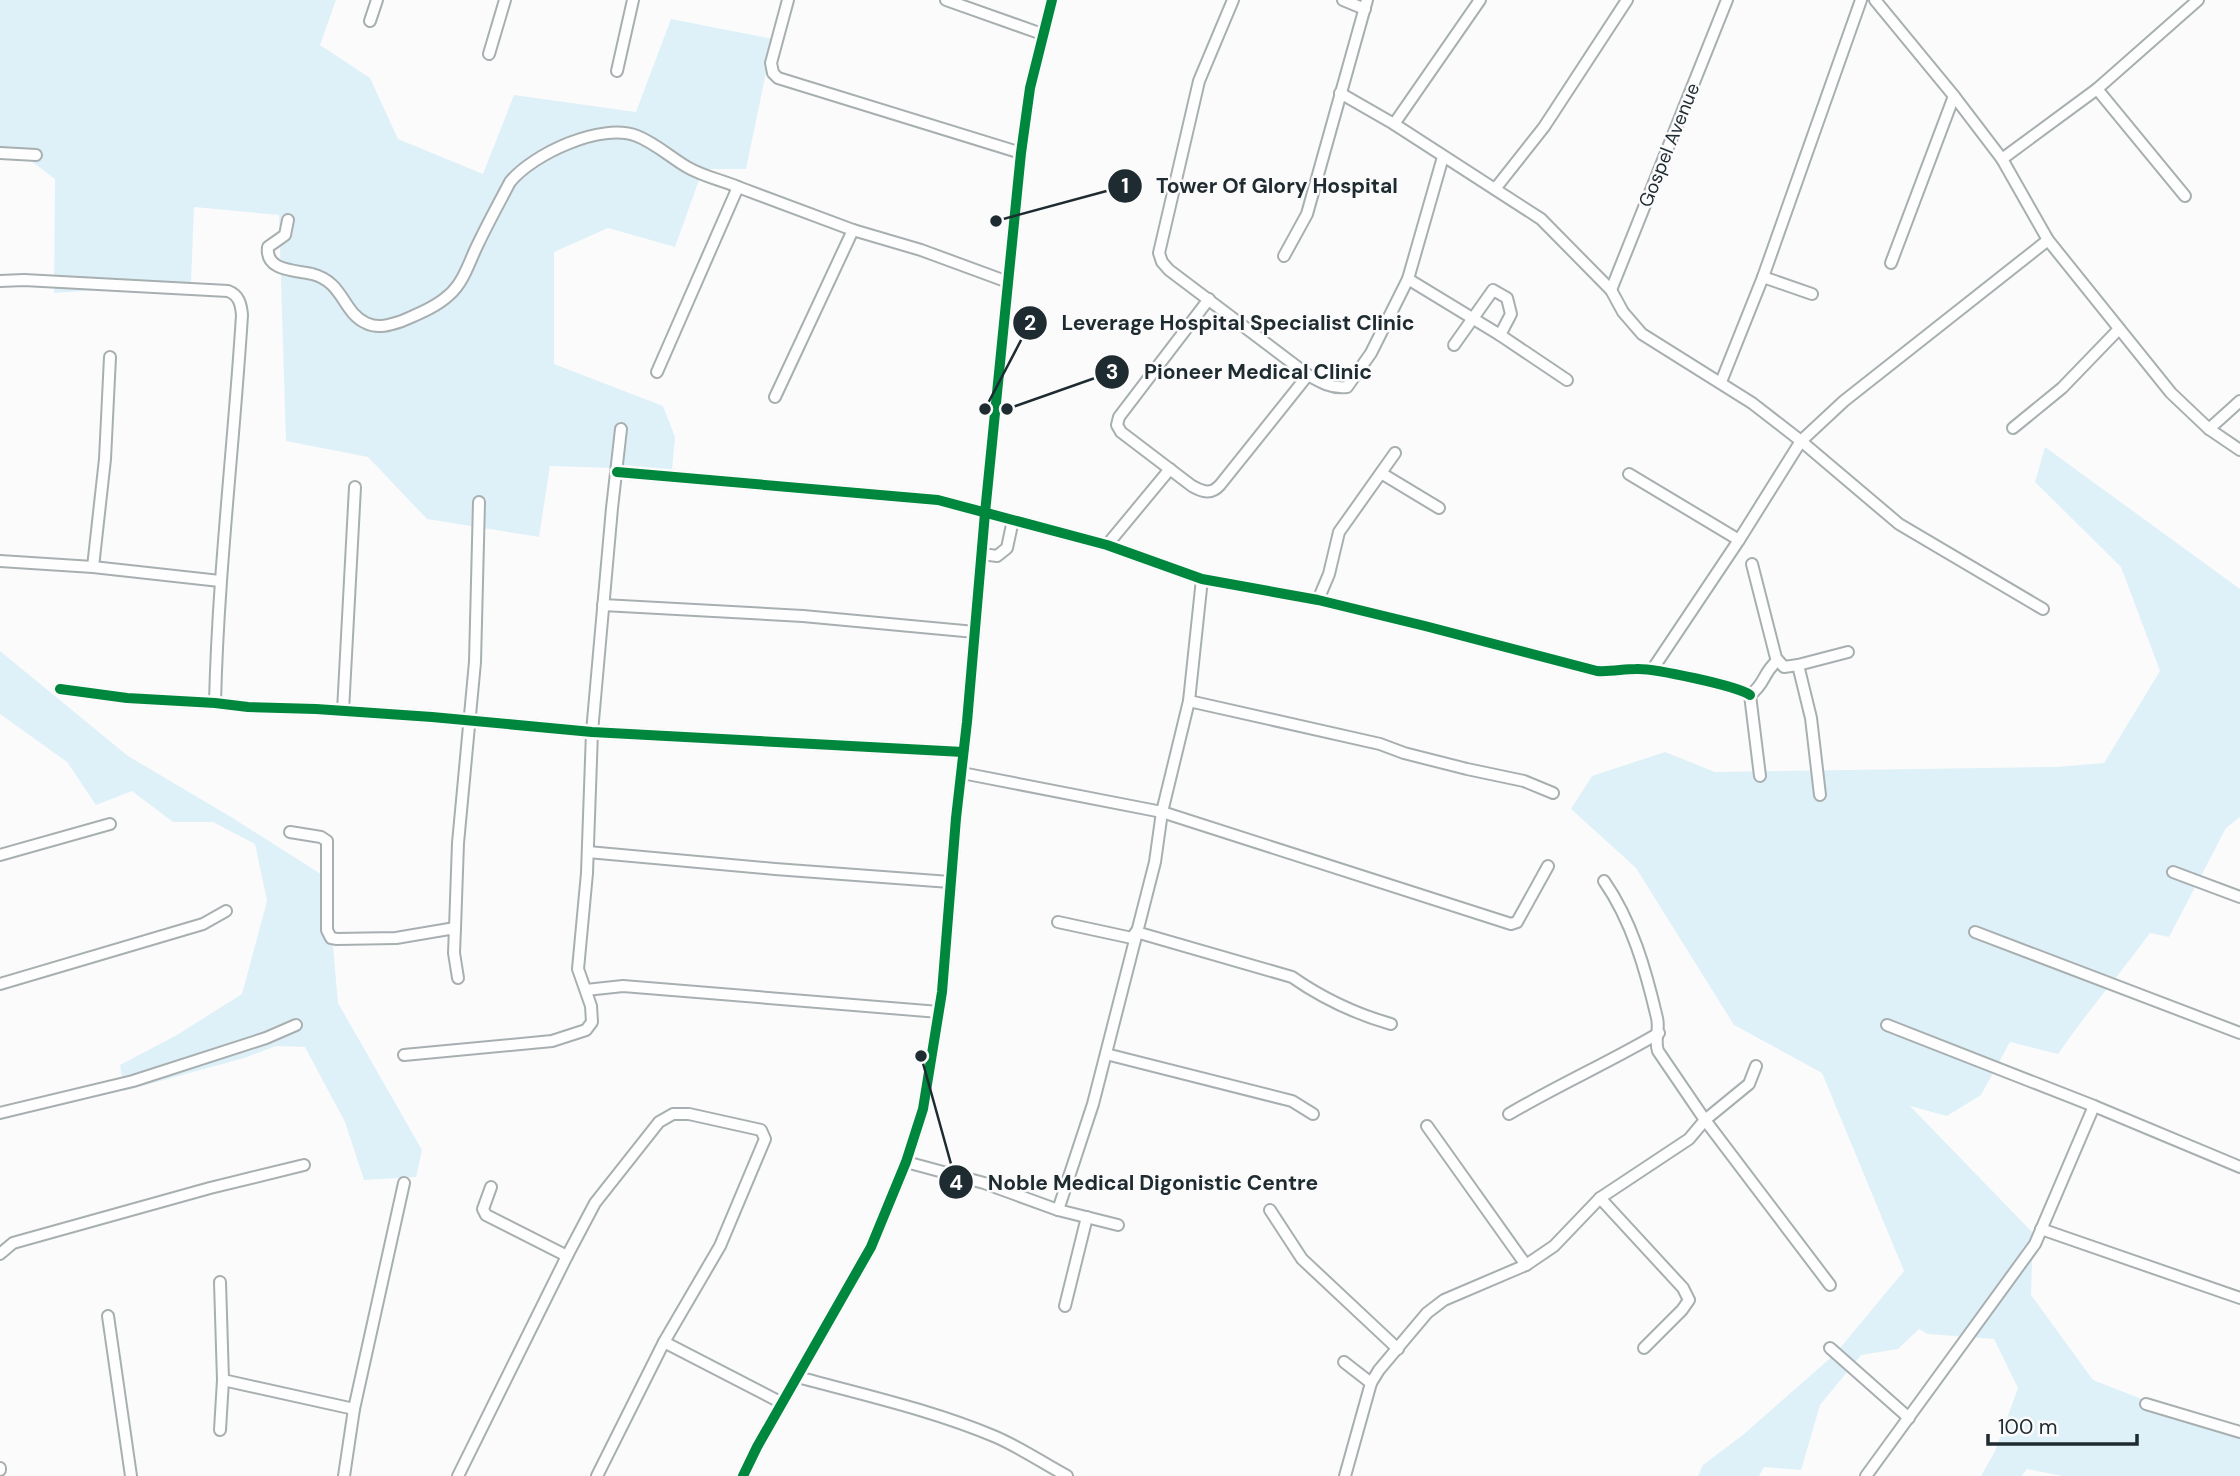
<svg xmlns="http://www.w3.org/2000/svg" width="2240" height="1476" viewBox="0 0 2240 1476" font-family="'DM Sans',sans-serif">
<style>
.green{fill:#dff1f8}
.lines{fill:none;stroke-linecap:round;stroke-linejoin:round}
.minor-casing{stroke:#a8afb1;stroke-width:14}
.minor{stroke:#fefefe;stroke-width:10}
.cycleway-casing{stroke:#fbfbfb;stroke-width:15}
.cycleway{stroke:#00873e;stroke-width:10}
.labels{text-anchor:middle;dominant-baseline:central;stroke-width:5;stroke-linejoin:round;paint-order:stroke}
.street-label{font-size:19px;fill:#1e2b31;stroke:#fbfbfb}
.leader{fill:none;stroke:#1e2b31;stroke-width:2.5}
.callout-dot{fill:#1e2b31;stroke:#fbfbfb;stroke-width:2.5}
.mark-label{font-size:21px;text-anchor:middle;font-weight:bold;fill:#fff}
.callout-label{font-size:21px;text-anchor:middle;font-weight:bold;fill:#1e2b31;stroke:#fbfbfb;stroke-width:5;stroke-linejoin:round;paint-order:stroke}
</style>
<rect width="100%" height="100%" fill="#fbfbfb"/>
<!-- green -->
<g class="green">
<path d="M 0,0 L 336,0 L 320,45 L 370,78 L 398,139 L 483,174 L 514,95 L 636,112 L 671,19 L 773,39 L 746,169 L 703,169 L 675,247 L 608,228 L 554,252 L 554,364 L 663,406 L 675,437 L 672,470 L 550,466 L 539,537 L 427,519 L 368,457 L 286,441 L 279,215 L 194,207 L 191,284 L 54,293 L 55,179 L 15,149 L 0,152 Z"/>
<path d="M 2045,447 L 2240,589 L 2240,817 L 2226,828 L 2169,937 L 2150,933 C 2120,974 2087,1012 2058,1054 L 2010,1042 L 1981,1095 L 1947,1116 L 1910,1106 L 2033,1233 L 2031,1295 L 2093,1380 L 2180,1414 L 2240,1433 L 2240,1476 L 2062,1476 L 2027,1469 L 2022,1476 L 1981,1476 L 1995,1451 L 2018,1388 L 1994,1339 L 1928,1334 L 1919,1329 L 1898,1349 L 1861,1355 L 1820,1405 L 1801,1470 L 1764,1467 L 1759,1476 L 1698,1476 L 1703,1465 L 1744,1434 L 1835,1354 L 1904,1271 L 1822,1073 L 1734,1025 L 1636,868 L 1571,809 L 1592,776 L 1665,752 L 1715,772 L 2056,767 L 2104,763 L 2160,671 L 2121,567 L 2035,482 Z"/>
<path d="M 0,651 L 128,756 L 231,817 L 327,878 L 338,1003 L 422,1150 L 416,1177 L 364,1180 L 345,1122 L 305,1047 L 276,1046 L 244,1058 L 124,1091 L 120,1065 L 177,1035 L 242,994 L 267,901 L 255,844 L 213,822 L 173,822 L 132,791 L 96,805 L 67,762 L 0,714 Z"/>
</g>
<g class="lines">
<defs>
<g id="minor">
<path d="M 788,0 L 771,63 L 773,73 L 778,78 L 1021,153"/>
<path d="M 946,0 L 1042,34"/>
<path d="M 1233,0 L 1199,81 L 1159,253 L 1162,262 L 1169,270 L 1308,375 C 1320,382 1332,389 1347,387 L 1371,353 L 1408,279 L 1443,157"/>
<path d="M 1343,0 L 1365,9"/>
<path d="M 1875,0 L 1954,96 L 2002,159 L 2048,240 L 2171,393 L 2209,429 L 2240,450"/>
<path d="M 370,21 L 377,0"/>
<path d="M 489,54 L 505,0"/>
<path d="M 617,71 L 633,0"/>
<path d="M 2097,89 L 2185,196"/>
<path d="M 1340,93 L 1394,124 L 1541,219 L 1611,290 L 1623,312 L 1642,334 L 1752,403 L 1801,441 L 1899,524 L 2043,609"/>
<path d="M 1394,124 L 1480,0"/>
<path d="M 0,153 L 36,155"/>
<path d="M 2002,159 L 2097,89 L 2198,0"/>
<path d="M 1495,189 L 1544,127 L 1627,0"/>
<path d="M 288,220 L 285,235 L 268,247 C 265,271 294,270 312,274 C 344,282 342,312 366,323 C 378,329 390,325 402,321 C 418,314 436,307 449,295 C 464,282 469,262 478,244 C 488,223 499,203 510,182 C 533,154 601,122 637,136 C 655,143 670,157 687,167 C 702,176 721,180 738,187"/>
<path d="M 1284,256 L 1307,214 L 1367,0"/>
<path d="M 1891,263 L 1954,96"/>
<path d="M 1763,277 L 1812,294"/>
<path d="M 1408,279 L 1500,335 L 1567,380"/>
<path d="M 0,281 L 24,280 L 228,291 C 239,295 241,304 242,315 C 234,444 218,573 215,703"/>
<path d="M 1611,290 L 1727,0"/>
<path d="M 1209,299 L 1119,417 L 1117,425 L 1121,432 L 1192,486 C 1203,492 1211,495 1220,485 L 1308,375"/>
<path d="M 1454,345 L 1493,290 L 1507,298 L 1511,314 L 1500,335"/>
<path d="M 657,372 L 738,187 L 853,230 L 921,250 L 1008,282"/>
<path d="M 1721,382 L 1763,277 L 1861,0"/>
<path d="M 775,397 L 853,230"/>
<path d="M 2013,428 L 2062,388 L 2119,329"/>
<path d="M 2209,429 L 2240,401"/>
<path d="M 617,472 L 938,500 L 1107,545 L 1202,579 L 1318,600 L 1425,626 L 1597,671 C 1611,672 1623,669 1636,669 C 1653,668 1738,686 1750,695"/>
<path d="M 1381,473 L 1439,508"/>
<path d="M 1629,474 L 1739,540"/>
<path d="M 1107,545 L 1170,469"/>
<path d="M 982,554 L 997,556 L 1007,548 L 1013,520"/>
<path d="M 0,561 L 93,567 L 220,581"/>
<path d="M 1752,564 L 1776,658 L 1784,667 L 1798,665 L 1811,718 L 1820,795"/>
<path d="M 93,567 L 105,459 L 110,357"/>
<path d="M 1318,600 L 1329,574 L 1339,532 L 1395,453"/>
<path d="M 603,605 L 803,616 L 975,632"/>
<path d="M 1798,665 L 1848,652"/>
<path d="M 1652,670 L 1739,540 L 1801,441 L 1844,401 L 2048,240"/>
<path d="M 60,689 L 127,698 L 215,703 L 248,707 L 316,709 L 432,717 L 592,732 L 963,752"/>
<path d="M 1750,695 L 1760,776"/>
<path d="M 1750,695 C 1766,683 1762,674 1777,661"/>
<path d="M 1189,701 L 1380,744 L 1404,753 L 1467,769 L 1524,781 L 1553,793"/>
<path d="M 343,711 L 355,487"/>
<path d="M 962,773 L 1162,812 L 1511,924 L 1517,922 L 1548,866"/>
<path d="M 290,832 L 321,837 L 327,841 L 327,930 L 331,938 L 337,939 L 396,938 L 455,928 L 454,953 L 458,978"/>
<path d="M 588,852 L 775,869 L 950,882"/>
<path d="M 0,855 L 110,824"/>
<path d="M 2173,872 L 2240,897"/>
<path d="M 1604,881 C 1632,921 1646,971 1657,1018 C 1660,1030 1654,1040 1658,1051 L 1705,1120 L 1830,1285"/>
<path d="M 1058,922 L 1132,938 L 1136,932 L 1292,977 C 1322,998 1356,1014 1391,1024"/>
<path d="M 455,928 L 458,843 L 475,662 L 479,502"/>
<path d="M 1975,932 L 2240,1033"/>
<path d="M 0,984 L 203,924 L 226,911"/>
<path d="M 586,990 L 623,986 L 939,1012"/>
<path d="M 1887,1025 L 2094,1106 L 2240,1167"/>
<path d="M 1106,1054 L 1292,1101 L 1313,1114"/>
<path d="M 404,1055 L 552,1041 L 586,1030 L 592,1022 L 591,1006 L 578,969 L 587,873 L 592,732 L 612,508 L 621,429"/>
<path d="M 0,1113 L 133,1081 L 266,1038 L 296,1025"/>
<path d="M 1509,1114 C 1558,1085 1610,1062 1659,1033"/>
<path d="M 1427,1126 L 1526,1265"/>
<path d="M 906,1162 L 984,1183 L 1058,1210 L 1118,1225"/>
<path d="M 491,1187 L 483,1209 L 486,1215 L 567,1256"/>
<path d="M 1600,1198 L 1683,1288 L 1689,1300 L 1682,1310 L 1644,1348"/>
<path d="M 1058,1210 L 1093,1104 L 1155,862 L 1162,812 L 1189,701 L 1202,579"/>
<path d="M 1270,1210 L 1302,1259 L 1398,1349"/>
<path d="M 2041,1229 L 2240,1298"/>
<path d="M 0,1254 L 13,1243 L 20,1241 L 210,1188 L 304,1165"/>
<path d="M 1065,1306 L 1087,1217"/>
<path d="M 108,1316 L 131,1476"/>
<path d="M 664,1342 L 782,1403"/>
<path d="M 1830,1348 L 1909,1418"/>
<path d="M 1344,1362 L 1371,1383"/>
<path d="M 798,1377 C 864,1395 932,1410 996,1437 C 1021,1448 1043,1463 1067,1476"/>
<path d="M 223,1380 L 354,1409"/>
<path d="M 2146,1404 L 2240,1432"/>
<path d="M 220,1430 L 223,1380 L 220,1282"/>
<path d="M 0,1468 L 0,1470"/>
<path d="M 344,1476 L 354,1409 L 404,1183"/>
<path d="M 458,1476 L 567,1256 L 595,1203 L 659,1122 L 673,1114 L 689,1114 L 761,1130 L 765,1139 L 720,1246 L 664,1342 L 597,1476"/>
<path d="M 743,1476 L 757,1447 L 871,1247 L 906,1162 L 923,1109 L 942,992 L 956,818 L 967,722 L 985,513 L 1021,153 L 1030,88 L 1052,0"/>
<path d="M 1345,1476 L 1371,1383 L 1379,1370 L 1427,1313 L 1444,1300 L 1526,1265 L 1554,1246 L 1600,1198 L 1689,1139 L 1705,1120 L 1749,1084 L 1756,1066"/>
<path d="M 1866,1476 L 2035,1244 L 2094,1106"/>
</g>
</defs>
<!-- minor casing -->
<use href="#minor" class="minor-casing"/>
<!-- minor -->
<use href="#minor" class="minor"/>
<defs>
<g id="cycleway">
<path d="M 617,472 L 938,500 L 1107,545 L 1202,579 L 1318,600 L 1425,626 L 1597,671 C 1611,672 1623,669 1636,669 C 1653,668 1738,686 1750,695"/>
<path d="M 60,689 L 127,698 L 215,703 L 248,707 L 316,709 L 432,717 L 592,732 L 963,752"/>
<path d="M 743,1476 L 757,1447 L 871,1247 L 906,1162 L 923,1109 L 942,992 L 956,818 L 967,722 L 985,513 L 1021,153 L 1030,88 L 1052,0"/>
</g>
</defs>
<!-- cycleway casing -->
<use href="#cycleway" class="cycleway-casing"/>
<!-- cycleway -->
<use href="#cycleway" class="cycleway"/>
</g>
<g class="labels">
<!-- street labels -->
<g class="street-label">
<text transform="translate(1669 145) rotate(-68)">Gospel Avenue</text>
</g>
</g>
<!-- callouts -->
<path class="leader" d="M996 221L1125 186M985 409L1030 323M1007 409L1112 372M921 1056L956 1182"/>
<g class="callout-dot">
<circle cx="996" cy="221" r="7"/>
<circle cx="985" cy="409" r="7"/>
<circle cx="1007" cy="409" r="7"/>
<circle cx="921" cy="1056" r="7"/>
<circle cx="1125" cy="186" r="18"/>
<circle cx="1030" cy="323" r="18"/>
<circle cx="1112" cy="372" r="18"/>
<circle cx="956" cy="1182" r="18"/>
</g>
<g class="mark-label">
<text x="1125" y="193">1</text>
<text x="1030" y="330">2</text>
<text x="1112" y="379">3</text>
<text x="956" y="1190">4</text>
</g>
<g class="callout-label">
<text x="1277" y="193">Tower Of Glory Hospital</text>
<text x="1238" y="330">Leverage Hospital Specialist Clinic</text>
<text x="1258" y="379">Pioneer Medical Clinic</text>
<text x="1153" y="1190">Noble Medical Digonistic Centre</text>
</g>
<!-- scale -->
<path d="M1988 1434v10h149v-10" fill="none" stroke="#1e2b31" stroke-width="3.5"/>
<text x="1998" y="1434" font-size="21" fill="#1e2b31" stroke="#fbfbfb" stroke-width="5" paint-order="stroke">100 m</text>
</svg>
